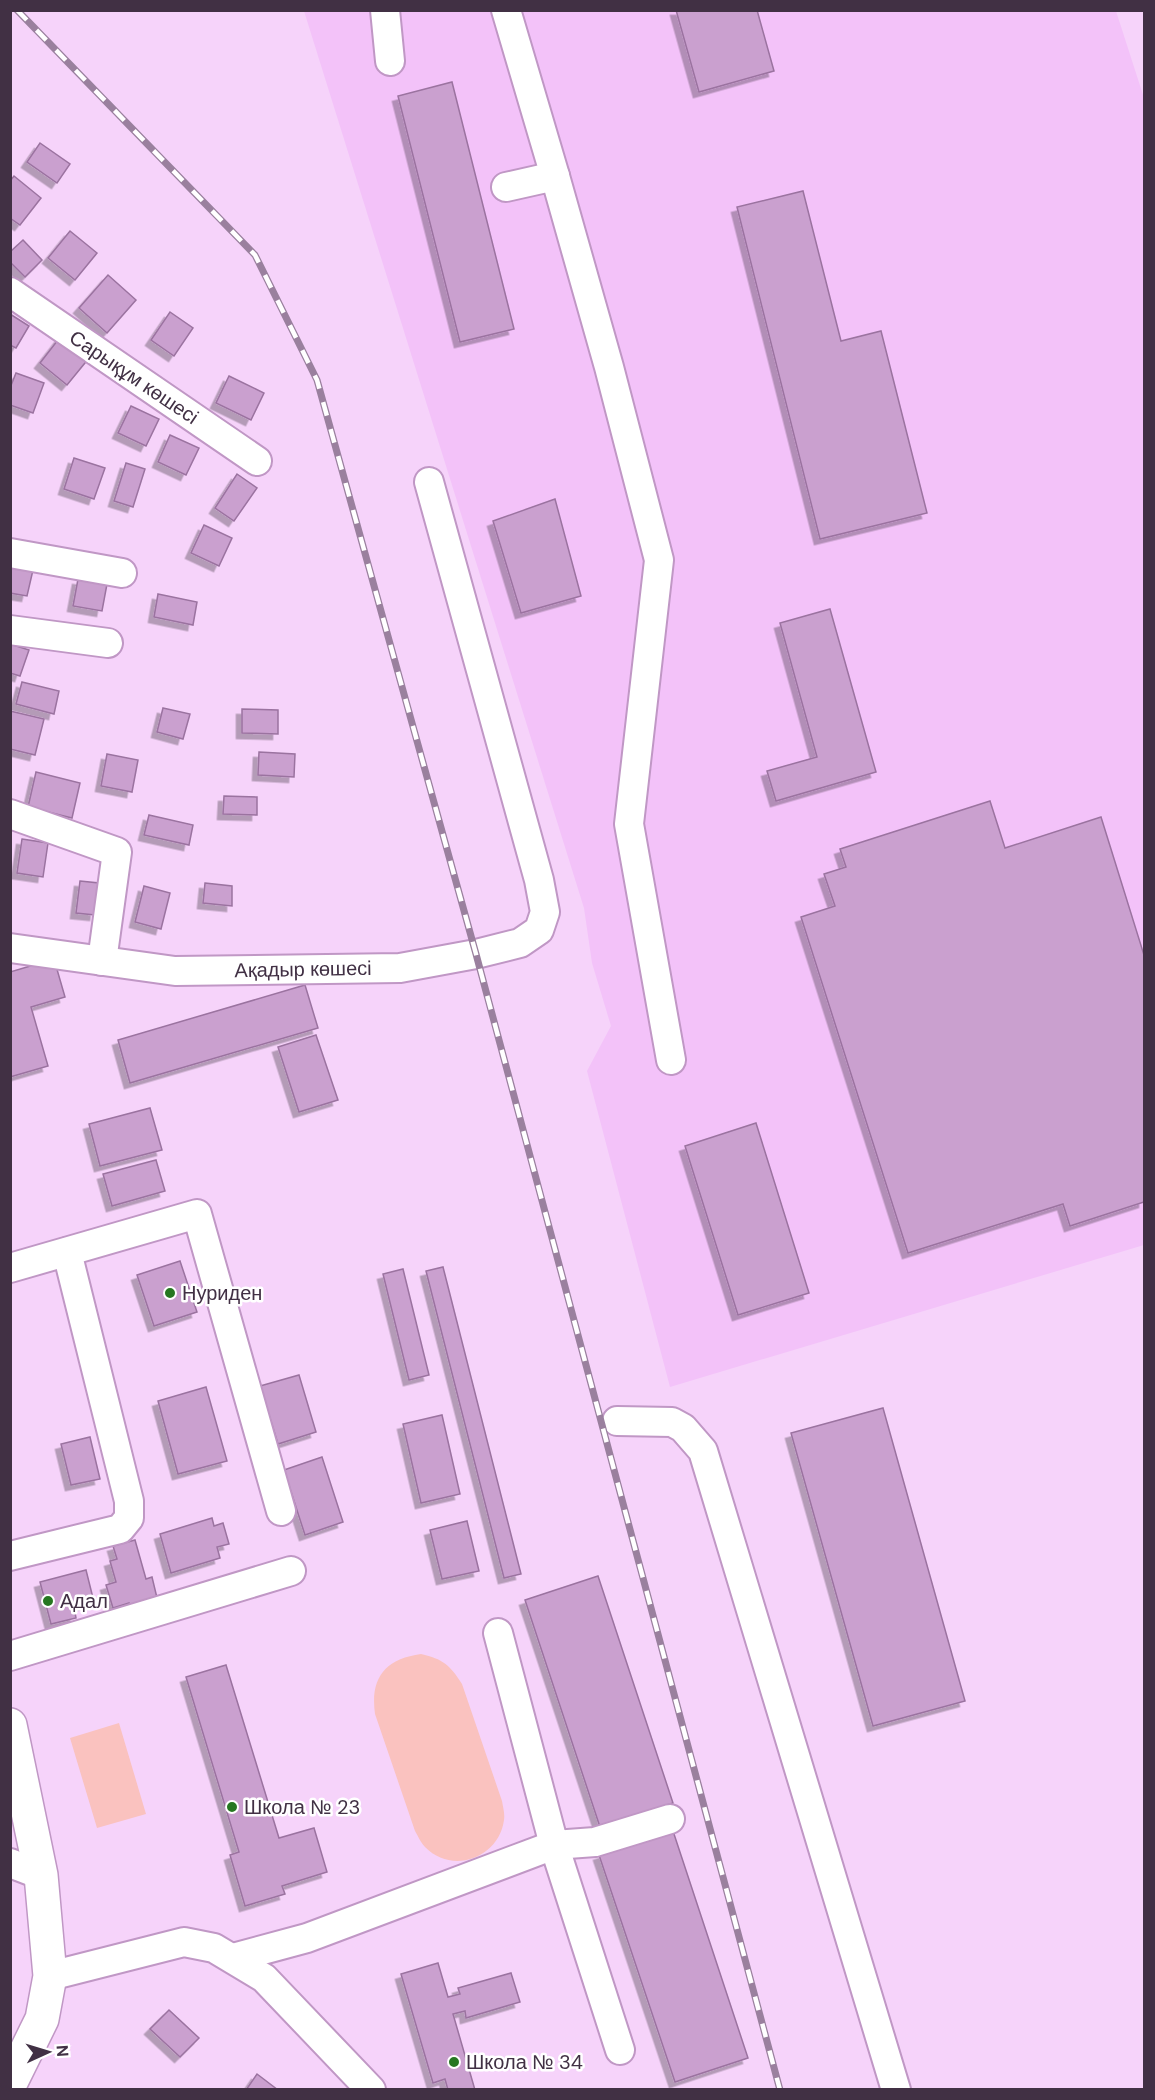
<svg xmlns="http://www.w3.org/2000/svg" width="1155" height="2100" viewBox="0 0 1155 2100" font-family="'DM Sans',sans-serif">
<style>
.built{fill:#f3c2f9}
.green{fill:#fac2bf}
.building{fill:#caa0cf;stroke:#9b73a0;stroke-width:1.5;filter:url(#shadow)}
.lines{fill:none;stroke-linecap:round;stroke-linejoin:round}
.minor-casing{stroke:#c097c5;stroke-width:32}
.major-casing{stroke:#c097c5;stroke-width:36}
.minor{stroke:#fff;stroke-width:28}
.major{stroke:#fff;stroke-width:33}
.rail-casing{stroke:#9a809e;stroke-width:7}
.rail{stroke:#fff;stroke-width:4.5;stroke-dasharray:14;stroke-linecap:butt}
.poi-dot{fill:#267721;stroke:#fff;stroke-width:2}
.labels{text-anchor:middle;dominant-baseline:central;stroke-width:5;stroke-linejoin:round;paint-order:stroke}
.street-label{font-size:20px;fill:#413044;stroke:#fff}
.poi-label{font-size:20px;fill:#413044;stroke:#fff;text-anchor:start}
</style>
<defs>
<filter id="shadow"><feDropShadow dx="-5.5" dy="5.5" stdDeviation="0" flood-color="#0004"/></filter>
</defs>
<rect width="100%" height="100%" fill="#f6d3fa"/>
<!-- built -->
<path class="built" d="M 304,11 L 1116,11 L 1144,98 L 1144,1245 L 670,1387 L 587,1071 L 611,1026 L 592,963 L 584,908 Z"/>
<!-- green -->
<g class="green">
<path d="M 421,1654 C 443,1659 450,1665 462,1684 L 502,1801 C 503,1807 505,1814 504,1820 C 499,1858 452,1875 425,1847 C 421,1843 418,1836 415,1831 L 375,1714 C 370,1678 385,1659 421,1654 Z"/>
<path d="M 119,1723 L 146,1814 L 97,1828 L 70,1738 Z"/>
</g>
<!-- building -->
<g class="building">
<path d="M 676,10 L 757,10 L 774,71 L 699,92 Z"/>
<path d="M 452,82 L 514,329 L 460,342 L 398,96 Z"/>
<path d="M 40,143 L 70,164 L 57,183 L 27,162 Z"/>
<path d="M 14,176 L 41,198 L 20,225 L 10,218 L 10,181 Z"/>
<path d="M 803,191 L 841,341 L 881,331 L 927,513 L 820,539 L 737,207 Z"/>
<path d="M 70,231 L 97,253 L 75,280 L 48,258 Z"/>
<path d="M 23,240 L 42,260 L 25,277 L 10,262 L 10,252 Z"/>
<path d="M 108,275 L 136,300 L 107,333 L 79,308 Z"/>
<path d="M 170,312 L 193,328 L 174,356 L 151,340 Z"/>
<path d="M 10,314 L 29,326 L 16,348 L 10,345 Z"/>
<path d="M 61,336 L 89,358 L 67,385 L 40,363 Z"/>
<path d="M 16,373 L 44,383 L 33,413 L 10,405 L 10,388 Z"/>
<path d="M 229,376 L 264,393 L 251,420 L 216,403 Z"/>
<path d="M 131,406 L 159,419 L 146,446 L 118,433 Z"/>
<path d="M 170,435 L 199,448 L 186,475 L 158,462 Z"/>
<path d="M 74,458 L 105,468 L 94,499 L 64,489 Z"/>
<path d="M 126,463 L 145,469 L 133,507 L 114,501 Z"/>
<path d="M 237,474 L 257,488 L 234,521 L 215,508 Z"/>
<path d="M 555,499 L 581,596 L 521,613 L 493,521 Z"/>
<path d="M 204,525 L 232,538 L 219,566 L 191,553 Z"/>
<path d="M 10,565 L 33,570 L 27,596 L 10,593 Z"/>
<path d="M 78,579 L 107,584 L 102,611 L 73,606 Z"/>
<path d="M 158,594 L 197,602 L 193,625 L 154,617 Z"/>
<path d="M 830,609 L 876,772 L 776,801 L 767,771 L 817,757 L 780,623 Z"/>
<path d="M 10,644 L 29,650 L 20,676 L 10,673 Z"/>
<path d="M 22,682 L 59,691 L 54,714 L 16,704 Z"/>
<path d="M 163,708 L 190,714 L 183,739 L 157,732 Z"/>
<path d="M 242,709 L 278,710 L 278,734 L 242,733 Z"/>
<path d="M 10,711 L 44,719 L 35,755 L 10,749 Z"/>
<path d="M 259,752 L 295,754 L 294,777 L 258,775 Z"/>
<path d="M 107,754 L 138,760 L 132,792 L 101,786 Z"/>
<path d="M 36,772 L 80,783 L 72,818 L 28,807 Z"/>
<path d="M 224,796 L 257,797 L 257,815 L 223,814 Z"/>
<path d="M 990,801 L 1005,848 L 1101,817 L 1144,955 L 1144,1202 L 1070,1226 L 1063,1204 L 908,1253 L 801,917 L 835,906 L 824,874 L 846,867 L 840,849 Z"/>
<path d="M 149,815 L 193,825 L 189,845 L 144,835 Z"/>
<path d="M 22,839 L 48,843 L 43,877 L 17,873 Z"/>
<path d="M 80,881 L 99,883 L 95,915 L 76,913 Z"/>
<path d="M 205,883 L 232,886 L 232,906 L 203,903 Z"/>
<path d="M 144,886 L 170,893 L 161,929 L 135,922 Z"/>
<path d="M 54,959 L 65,997 L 31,1007 L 48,1066 L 10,1077 L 10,972 Z"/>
<path d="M 305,985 L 318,1028 L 130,1083 L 118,1040 Z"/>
<path d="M 316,1035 L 338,1100 L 299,1112 L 278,1047 Z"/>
<path d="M 150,1108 L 162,1150 L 100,1166 L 89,1124 Z"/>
<path d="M 756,1123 L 809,1293 L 738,1315 L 685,1146 Z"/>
<path d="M 156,1160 L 165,1191 L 112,1206 L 103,1174 Z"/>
<path d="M 180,1261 L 197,1312 L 154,1326 L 137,1275 Z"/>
<path d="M 443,1267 L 521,1574 L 504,1578 L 426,1271 Z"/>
<path d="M 403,1269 L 429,1375 L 409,1380 L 383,1274 Z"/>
<path d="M 299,1375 L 316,1432 L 278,1444 L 260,1386 Z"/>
<path d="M 206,1387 L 227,1461 L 178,1474 L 158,1401 Z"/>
<path d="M 883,1408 L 965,1701 L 873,1726 L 791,1433 Z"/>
<path d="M 442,1415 L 460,1494 L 421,1503 L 403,1424 Z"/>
<path d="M 90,1437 L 100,1479 L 71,1485 L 61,1444 Z"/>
<path d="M 322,1457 L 343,1522 L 305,1535 L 284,1470 Z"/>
<path d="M 212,1518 L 214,1526 L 223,1523 L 229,1544 L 217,1547 L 220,1558 L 171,1573 L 160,1534 Z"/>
<path d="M 467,1521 L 479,1571 L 442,1579 L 430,1530 Z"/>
<path d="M 135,1540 L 146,1579 L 152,1577 L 158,1602 L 130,1609 L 129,1603 L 113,1608 L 106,1585 L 116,1582 L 110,1561 L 117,1559 L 113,1546 Z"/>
<path d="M 86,1570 L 94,1602 L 74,1607 L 76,1618 L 51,1624 L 40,1582 Z"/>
<path d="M 598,1576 L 673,1803 L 600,1827 L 525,1600 Z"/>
<path d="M 226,1665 L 279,1838 L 314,1828 L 327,1872 L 282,1886 L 285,1894 L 245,1906 L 230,1855 L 239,1852 L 186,1677 Z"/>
<path d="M 673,1831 L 748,2058 L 675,2082 L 599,1855 Z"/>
<path d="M 438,1963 L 448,1997 L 460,1994 L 458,1988 L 511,1973 L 520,2002 L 466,2018 L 465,2011 L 453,2014 L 475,2090 L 448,2090 L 445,2079 L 433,2083 L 401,1974 Z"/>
<path d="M 169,2010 L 199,2038 L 180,2057 L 150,2029 Z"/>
<path d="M 257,2074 L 278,2090 L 246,2090 Z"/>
</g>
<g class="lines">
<defs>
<g id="minor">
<path d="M 385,10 L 390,61"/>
<path d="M 506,10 L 555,176"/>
<path d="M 506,187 L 555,176 L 609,367 L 659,560 L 629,824 L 671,1060"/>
<path d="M 10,292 L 257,461"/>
<path d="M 10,553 L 122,573"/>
<path d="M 10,630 L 108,643"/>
<path d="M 10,814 L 117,852 L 102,961"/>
<path d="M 10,948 L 175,971 L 400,968 L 476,954 L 520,943 L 539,930 L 545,912 L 539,880 L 429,482"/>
<path d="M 10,1268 L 197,1214 L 281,1511"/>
<path d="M 617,1421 L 672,1422 L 683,1428 L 703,1451 L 896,2090"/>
<path d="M 10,1556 L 120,1529 L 129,1518 L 129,1501 L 67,1252"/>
<path d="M 498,1633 L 554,1845 L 595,1842 L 670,1819"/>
<path d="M 10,1656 L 291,1571"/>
<path d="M 10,1863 L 41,1875"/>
<path d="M 233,1958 L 307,1938 L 554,1845 L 620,2050"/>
<path d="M 50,1976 L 184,1942 L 214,1948 L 264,1978 L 371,2090"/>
</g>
<path id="major" d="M 10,1725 L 41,1875 L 50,1976 L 42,2019 L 10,2084"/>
</defs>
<!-- minor casing -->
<use href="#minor" class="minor-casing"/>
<!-- major casing -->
<use href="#major" class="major-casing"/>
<!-- minor -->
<use href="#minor" class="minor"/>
<!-- major -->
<use href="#major" class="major"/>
<defs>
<path id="rail" d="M 17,10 L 255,255 L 317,380 L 476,954 L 780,2090"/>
</defs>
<!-- rail casing -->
<use href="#rail" class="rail-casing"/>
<!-- rail -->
<use href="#rail" class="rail"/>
</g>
<!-- markers -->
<g class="poi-dot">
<circle cx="170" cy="1293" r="6"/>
<circle cx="48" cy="1601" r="6"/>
<circle cx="232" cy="1807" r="6"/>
<circle cx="454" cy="2062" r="6"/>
</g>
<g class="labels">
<!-- street labels -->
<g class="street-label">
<text transform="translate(134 377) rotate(34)">Сарықұм көшесі</text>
<text transform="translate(303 969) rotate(-1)">Ақадыр көшесі</text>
</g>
<!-- poi labels -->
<g class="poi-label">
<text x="182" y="1293">Нуриден</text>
<text x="60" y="1601">Адал</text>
<text x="244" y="1807">Школа № 23</text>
<text x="466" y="2062">Школа № 34</text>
</g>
</g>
<!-- border -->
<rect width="1155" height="2100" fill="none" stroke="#413044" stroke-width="24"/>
<!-- north arrow -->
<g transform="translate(48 2052) rotate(86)" stroke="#ffffff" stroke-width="4.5" paint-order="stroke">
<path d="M0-4.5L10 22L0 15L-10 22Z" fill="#413044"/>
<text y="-9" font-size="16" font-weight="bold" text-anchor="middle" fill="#413044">N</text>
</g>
</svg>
